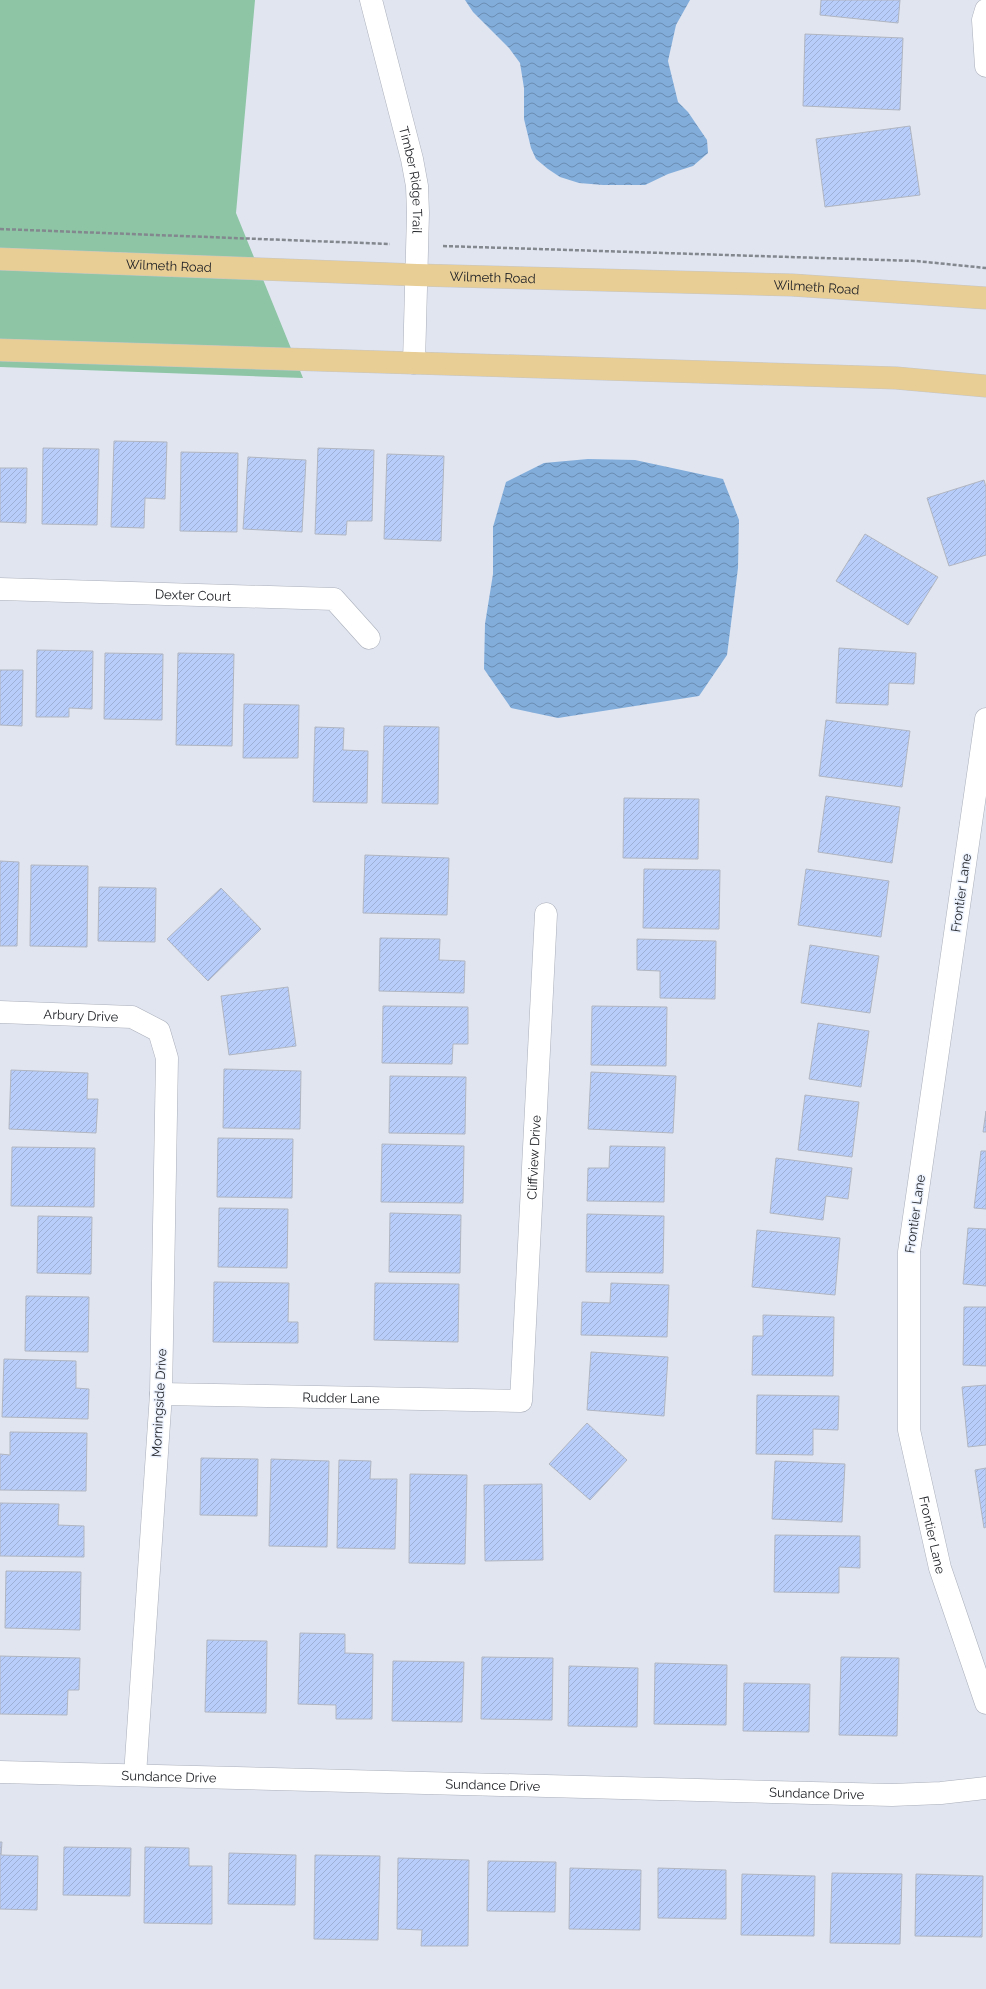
<svg xmlns="http://www.w3.org/2000/svg" width="986" height="1989" viewBox="0 0 986 1989" font-family="Raleway,sans-serif">
<style>
.green{fill:#8dc5a5}
.water{fill:url(#water-waves)}
.building{fill:url(#building-hatch);stroke:#b1b6c1}
.lines{fill:none;stroke-linecap:round;stroke-linejoin:round}
.minor-casing{stroke:#aaafba;stroke-width:23}
.major-casing{stroke:#c5c6c7;stroke-width:23}
.path{stroke:#83878e;stroke-width:2.5;stroke-dasharray:4 2;stroke-linecap:butt}
.minor{stroke:#fff;stroke-width:22}
.major{stroke:#e8cd95;stroke-width:22}
.labels{text-anchor:middle;dominant-baseline:central;stroke-width:3;stroke-linejoin:round;paint-order:stroke}
.street-label{font-size:13px;fill:#202226;stroke:#edf3fe}
</style>
<defs>
<pattern id="water-waves" width="16" height="10" patternUnits="userSpaceOnUse"><rect width="16" height="10" fill="#82addb"/><path d="M0 5q4-4 8 0t8 0" fill="none" stroke="#6a8cb1"/></pattern>
<pattern id="building-hatch" width="6" height="6" patternUnits="userSpaceOnUse"><rect width="6" height="6" fill="#b8cdf9"/><path d="M-1 1l2-2M0 6l6-6M5 7l2-2" fill="none" stroke="#9eb0d5"/></pattern>
</defs>
<rect width="100%" height="100%" fill="#e0e5f0"/>
<!-- green -->
<path class="green" d="M 0,0 L 255,0 L 236,213 L 303,378 L 0,367 Z"/>
<!-- water -->
<g class="water">
<path d="M 465,0 L 690,0 L 676,25 L 668,61 L 678,102 L 688,112 L 707,140 L 708,153 L 693,166 L 668,174 L 645,185 L 603,185 L 579,183 L 560,177 L 548,169 L 536,159 L 531,148 L 524,119 L 524,88 L 520,63 L 509,48 L 473,12 Z"/>
<path d="M 588,459 L 635,460 L 723,479 L 739,520 L 738,568 L 727,655 L 699,696 L 558,718 L 511,708 L 484,669 L 485,624 L 493,574 L 493,527 L 506,482 L 544,463 Z"/>
</g>
<!-- building -->
<g class="building">
<path d="M 821,0 L 900,0 L 898,23 L 820,15 Z"/>
<path d="M 805,34 L 903,38 L 900,110 L 803,106 Z"/>
<path d="M 910,126 L 920,195 L 825,207 L 816,139 Z"/>
<path d="M 114,441 L 167,442 L 165,499 L 145,498 L 144,528 L 111,527 Z"/>
<path d="M 43,448 L 99,449 L 97,525 L 42,524 Z"/>
<path d="M 318,448 L 374,450 L 372,521 L 347,521 L 346,535 L 315,534 Z"/>
<path d="M 181,452 L 238,453 L 237,532 L 180,531 Z"/>
<path d="M 387,454 L 444,456 L 441,541 L 384,539 Z"/>
<path d="M 248,457 L 306,460 L 302,532 L 243,529 Z"/>
<path d="M 0,468 L 27,468 L 26,523 L 0,522 Z"/>
<path d="M 984,480 L 986,487 L 986,555 L 949,566 L 927,498 Z"/>
<path d="M 865,534 L 938,577 L 908,625 L 836,581 Z"/>
<path d="M 839,648 L 916,653 L 914,684 L 889,683 L 888,705 L 836,703 Z"/>
<path d="M 37,650 L 93,651 L 92,709 L 69,708 L 69,717 L 36,717 Z"/>
<path d="M 105,653 L 163,654 L 162,720 L 104,719 Z"/>
<path d="M 178,653 L 234,654 L 232,746 L 176,745 Z"/>
<path d="M 0,670 L 23,670 L 22,726 L 0,725 Z"/>
<path d="M 244,704 L 299,705 L 298,758 L 243,758 Z"/>
<path d="M 826,720 L 910,731 L 902,787 L 819,776 Z"/>
<path d="M 384,726 L 439,727 L 438,804 L 382,803 Z"/>
<path d="M 315,727 L 344,728 L 343,750 L 368,751 L 367,803 L 313,802 Z"/>
<path d="M 826,796 L 900,807 L 892,863 L 818,852 Z"/>
<path d="M 624,798 L 699,799 L 698,859 L 623,858 Z"/>
<path d="M 365,855 L 449,858 L 447,915 L 363,913 Z"/>
<path d="M 0,861 L 19,862 L 17,946 L 0,946 Z"/>
<path d="M 31,865 L 88,866 L 87,947 L 30,946 Z"/>
<path d="M 644,869 L 720,870 L 719,929 L 643,928 Z"/>
<path d="M 806,869 L 889,881 L 881,937 L 798,925 Z"/>
<path d="M 99,887 L 156,888 L 155,942 L 98,941 Z"/>
<path d="M 221,888 L 261,929 L 208,981 L 167,939 Z"/>
<path d="M 380,938 L 440,939 L 439,960 L 465,961 L 464,993 L 379,991 Z"/>
<path d="M 637,939 L 716,941 L 715,999 L 660,998 L 660,971 L 637,970 Z"/>
<path d="M 810,945 L 879,956 L 870,1013 L 801,1003 Z"/>
<path d="M 288,987 L 296,1046 L 229,1055 L 221,996 Z"/>
<path d="M 383,1006 L 468,1007 L 468,1044 L 453,1044 L 452,1064 L 382,1063 Z"/>
<path d="M 592,1006 L 667,1007 L 666,1066 L 591,1065 Z"/>
<path d="M 818,1023 L 869,1031 L 861,1087 L 809,1079 Z"/>
<path d="M 224,1069 L 301,1071 L 300,1129 L 223,1128 Z"/>
<path d="M 11,1070 L 88,1073 L 87,1099 L 98,1099 L 96,1133 L 9,1129 Z"/>
<path d="M 591,1072 L 676,1076 L 673,1133 L 588,1129 Z"/>
<path d="M 390,1076 L 466,1077 L 465,1134 L 389,1133 Z"/>
<path d="M 805,1095 L 859,1102 L 852,1157 L 798,1150 Z"/>
<path d="M 986,1111 L 986,1132 L 983,1132 Z"/>
<path d="M 218,1138 L 293,1139 L 292,1198 L 217,1197 Z"/>
<path d="M 382,1144 L 464,1146 L 463,1203 L 381,1202 Z"/>
<path d="M 610,1146 L 665,1147 L 664,1202 L 587,1201 L 588,1168 L 609,1168 Z"/>
<path d="M 12,1147 L 95,1148 L 94,1207 L 11,1206 Z"/>
<path d="M 981,1151 L 986,1151 L 986,1209 L 974,1208 Z"/>
<path d="M 776,1158 L 852,1168 L 848,1199 L 826,1196 L 823,1220 L 770,1213 Z"/>
<path d="M 219,1208 L 288,1209 L 287,1268 L 218,1267 Z"/>
<path d="M 390,1213 L 461,1215 L 460,1273 L 389,1272 Z"/>
<path d="M 587,1214 L 664,1216 L 663,1273 L 586,1272 Z"/>
<path d="M 38,1216 L 92,1217 L 91,1274 L 37,1273 Z"/>
<path d="M 968,1228 L 986,1229 L 986,1286 L 963,1284 Z"/>
<path d="M 757,1230 L 840,1238 L 835,1295 L 752,1287 Z"/>
<path d="M 214,1282 L 289,1283 L 288,1322 L 298,1322 L 298,1343 L 213,1342 Z"/>
<path d="M 375,1283 L 459,1284 L 458,1342 L 374,1340 Z"/>
<path d="M 611,1283 L 669,1285 L 667,1337 L 581,1335 L 582,1302 L 610,1303 Z"/>
<path d="M 26,1296 L 89,1297 L 88,1352 L 25,1351 Z"/>
<path d="M 964,1307 L 986,1307 L 986,1366 L 963,1365 Z"/>
<path d="M 763,1315 L 834,1317 L 833,1376 L 752,1375 L 753,1336 L 763,1336 Z"/>
<path d="M 591,1352 L 668,1357 L 664,1416 L 587,1410 Z"/>
<path d="M 4,1359 L 76,1361 L 76,1388 L 89,1389 L 88,1419 L 2,1417 Z"/>
<path d="M 986,1385 L 986,1445 L 968,1447 L 962,1387 Z"/>
<path d="M 757,1395 L 839,1396 L 838,1430 L 813,1429 L 813,1455 L 756,1454 Z"/>
<path d="M 587,1423 L 627,1460 L 590,1500 L 549,1464 Z"/>
<path d="M 10,1432 L 87,1433 L 86,1491 L 0,1490 L 0,1454 L 10,1455 Z"/>
<path d="M 201,1458 L 258,1459 L 257,1516 L 200,1515 Z"/>
<path d="M 271,1459 L 329,1461 L 327,1547 L 269,1546 Z"/>
<path d="M 339,1460 L 371,1461 L 370,1479 L 397,1479 L 395,1549 L 337,1548 Z"/>
<path d="M 775,1461 L 845,1464 L 842,1522 L 772,1519 Z"/>
<path d="M 986,1468 L 986,1527 L 984,1528 L 975,1470 Z"/>
<path d="M 410,1474 L 467,1475 L 465,1564 L 409,1563 Z"/>
<path d="M 542,1484 L 543,1560 L 485,1561 L 484,1485 Z"/>
<path d="M 0,1503 L 59,1504 L 58,1525 L 84,1526 L 84,1557 L 0,1556 Z"/>
<path d="M 775,1535 L 860,1536 L 860,1568 L 839,1567 L 839,1593 L 774,1592 Z"/>
<path d="M 6,1571 L 81,1572 L 80,1630 L 5,1628 Z"/>
<path d="M 300,1633 L 345,1634 L 345,1653 L 373,1654 L 372,1719 L 336,1719 L 336,1705 L 298,1704 Z"/>
<path d="M 207,1640 L 267,1641 L 266,1713 L 205,1712 Z"/>
<path d="M 0,1656 L 80,1658 L 79,1690 L 68,1690 L 67,1715 L 0,1714 Z"/>
<path d="M 482,1657 L 553,1658 L 552,1720 L 481,1719 Z"/>
<path d="M 841,1657 L 899,1658 L 897,1736 L 839,1735 Z"/>
<path d="M 393,1661 L 464,1662 L 462,1722 L 392,1721 Z"/>
<path d="M 655,1663 L 727,1665 L 726,1725 L 654,1724 Z"/>
<path d="M 569,1666 L 638,1668 L 637,1727 L 568,1726 Z"/>
<path d="M 744,1683 L 810,1684 L 809,1732 L 743,1731 Z"/>
<path d="M 0,1842 L 2,1842 L 1,1855 L 38,1856 L 37,1910 L 0,1909 Z"/>
<path d="M 64,1847 L 131,1848 L 130,1896 L 63,1895 Z"/>
<path d="M 145,1847 L 189,1848 L 189,1866 L 212,1866 L 212,1924 L 144,1923 Z"/>
<path d="M 229,1853 L 296,1855 L 295,1905 L 228,1904 Z"/>
<path d="M 315,1855 L 380,1856 L 378,1940 L 314,1939 Z"/>
<path d="M 398,1858 L 469,1860 L 468,1946 L 421,1946 L 422,1930 L 397,1929 Z"/>
<path d="M 488,1861 L 556,1862 L 555,1912 L 487,1911 Z"/>
<path d="M 570,1868 L 641,1870 L 640,1930 L 569,1929 Z"/>
<path d="M 658,1868 L 726,1870 L 726,1919 L 658,1918 Z"/>
<path d="M 832,1873 L 902,1874 L 900,1944 L 830,1943 Z"/>
<path d="M 742,1874 L 815,1876 L 814,1936 L 741,1935 Z"/>
<path d="M 916,1874 L 983,1876 L 982,1937 L 915,1936 Z"/>
</g>
<g class="lines">
<defs>
<g id="minor">
<path id="s1" d="M 371,0 L 412,159 L 417,186 L 418,213 L 414,363"/>
<path d="M 986,10 L 983,20 L 986,66"/>
<path id="s2" d="M 0,589 L 334,599 L 369,638"/>
<path id="s3" d="M 986,719 L 909,1252 L 909,1430 L 940,1568 L 986,1703"/>
<path id="s4" d="M 0,1012 L 132,1017 L 159,1031 L 167,1058 L 161,1394 L 135,1775"/>
<path id="s5" d="M 161,1394 L 521,1401 L 546,914"/>
<path id="s6" d="M 0,1772 L 892,1795 L 941,1793 L 986,1788"/>
</g>
<g id="major">
<path id="s7" d="M 0,259 L 417,275 L 792,285 L 986,298"/>
<path d="M 0,350 L 896,378 L 986,386"/>
</g>
</defs>
<!-- minor casing -->
<use href="#minor" class="minor-casing"/>
<!-- major casing -->
<use href="#major" class="major-casing"/>
<!-- path -->
<g class="path">
<path d="M 0,229 L 390,244"/>
<path d="M 443,246 L 916,261 L 986,268"/>
</g>
<!-- minor -->
<use href="#minor" class="minor"/>
<!-- major -->
<use href="#major" class="major"/>
</g>
<g class="labels">
<!-- street labels -->
<g class="street-label">
<text stroke="none"><textPath href="#s1" startOffset="185">Timber Ridge Trail</textPath></text>
<text stroke="none"><textPath href="#s7" startOffset="169">Wilmeth Road</textPath></text>
<text stroke="none"><textPath href="#s7" startOffset="493">Wilmeth Road</textPath></text>
<text stroke="none"><textPath href="#s7" startOffset="817">Wilmeth Road</textPath></text>
<text stroke="none"><textPath href="#s2" startOffset="193">Dexter Court</textPath></text>
<text transform="translate(961 893) rotate(-82)">Frontier Lane</text>
<text stroke="none"><textPath href="#s4" startOffset="81">Arbury Drive</textPath></text>
<text stroke="none"><textPath href="#s5" startOffset="604">Cliffview Drive</textPath></text>
<text transform="translate(915 1214) rotate(-82)">Frontier Lane</text>
<text stroke="none"><textPath href="#s5" startOffset="180">Rudder Lane</textPath></text>
<text transform="translate(159 1403) rotate(-87)">Morningside Drive</text>
<text stroke="none"><textPath href="#s3" startOffset="824">Frontier Lane</textPath></text>
<text stroke="none"><textPath href="#s6" startOffset="169">Sundance Drive</textPath></text>
<text stroke="none"><textPath href="#s6" startOffset="493">Sundance Drive</textPath></text>
<text stroke="none"><textPath href="#s6" startOffset="817">Sundance Drive</textPath></text>
</g>
</g>
</svg>
